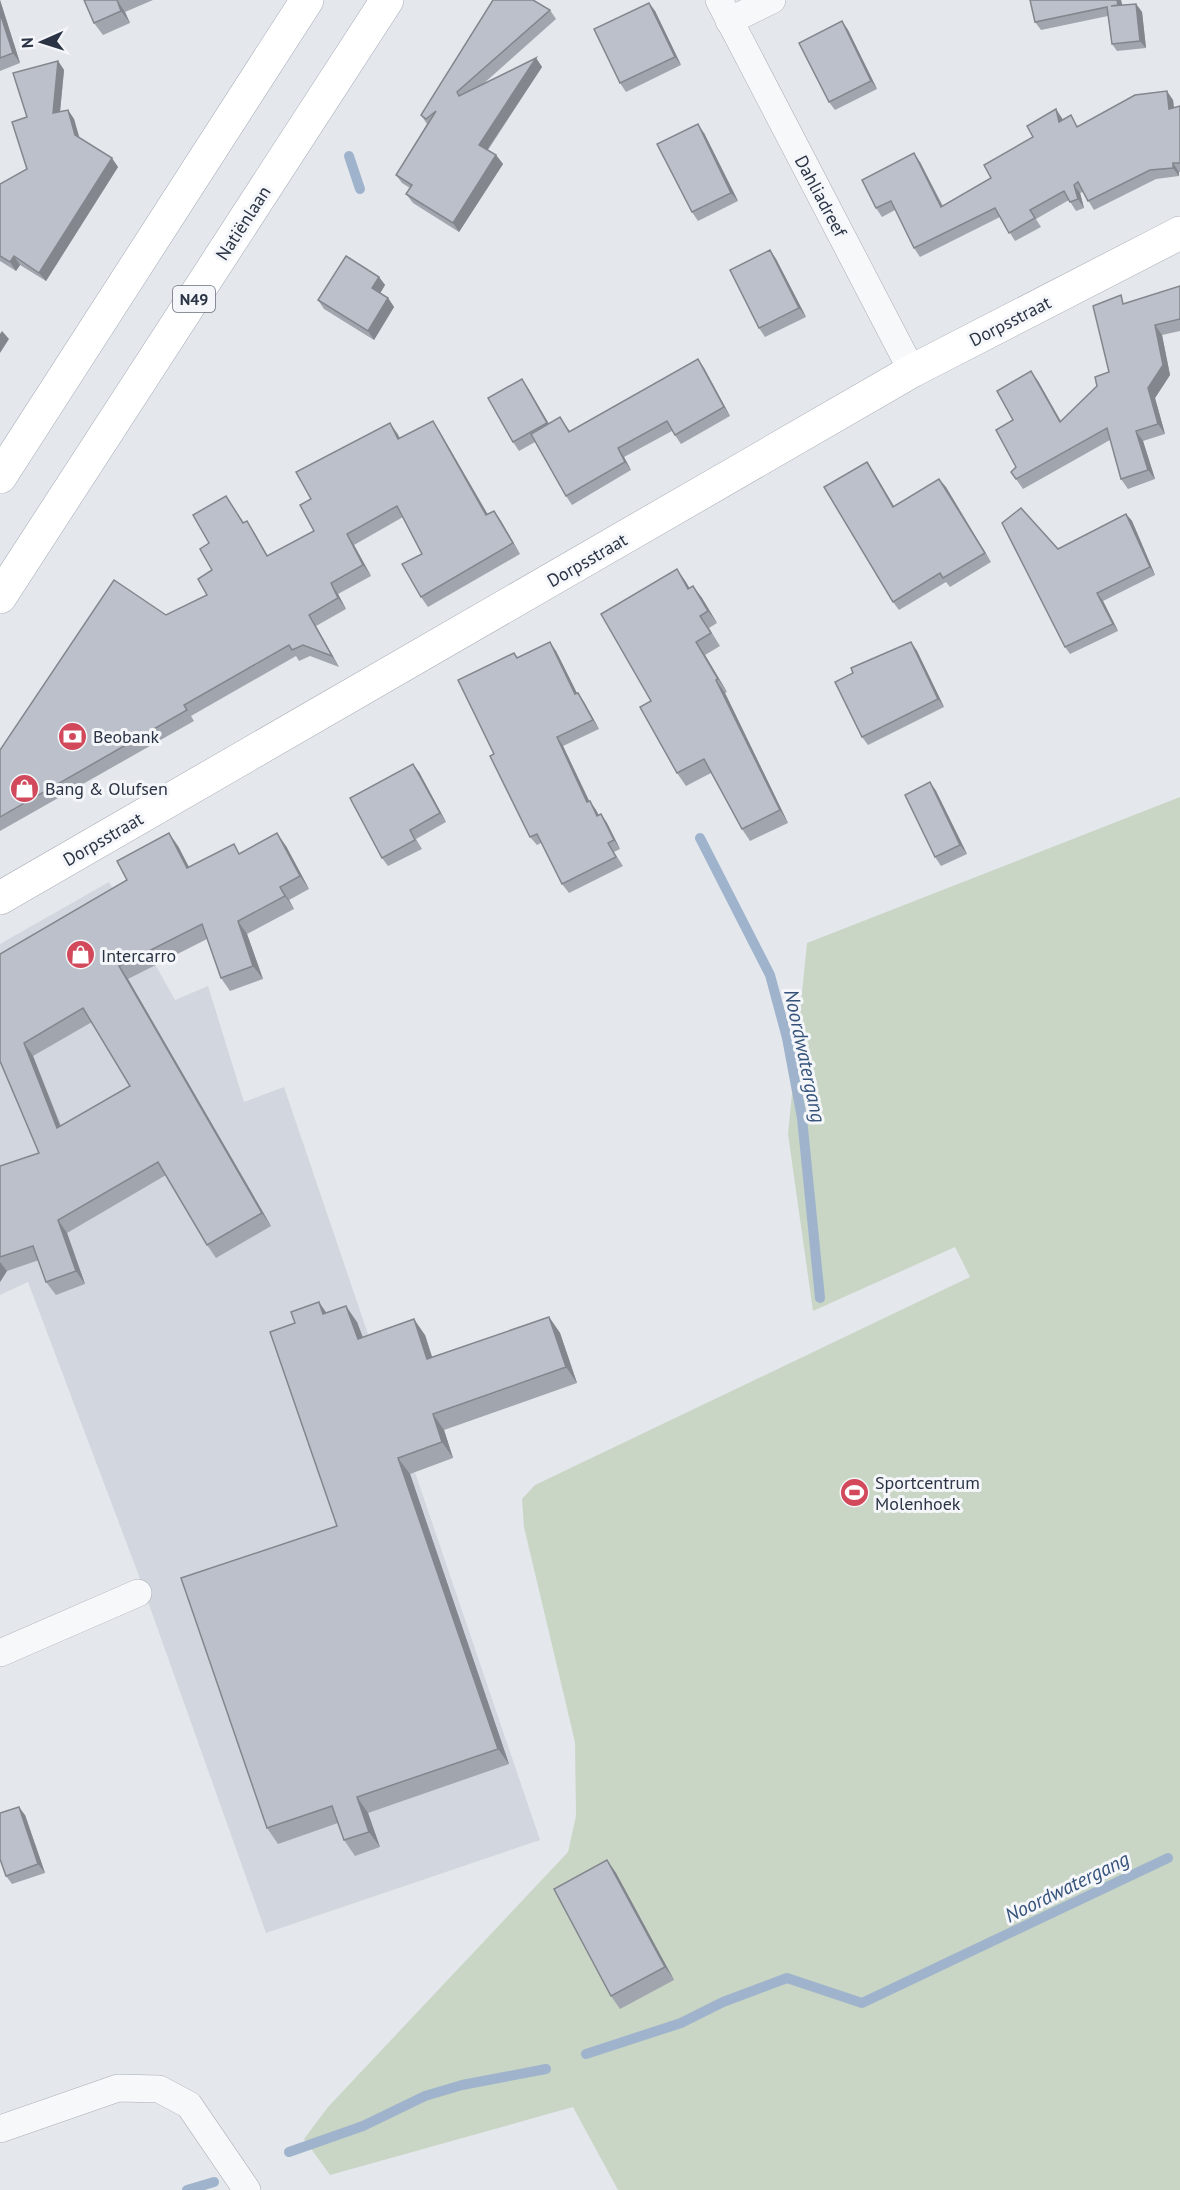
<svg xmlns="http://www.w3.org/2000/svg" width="1180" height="2190" viewBox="0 0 1180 2190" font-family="'PT Sans',sans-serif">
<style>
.built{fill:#d2d6de}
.green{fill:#c9d6c5}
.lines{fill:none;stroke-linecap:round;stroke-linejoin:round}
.stream{stroke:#9fb4cc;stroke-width:10}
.street-casing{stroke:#a9aeb7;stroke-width:28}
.secondary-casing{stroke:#a9aeb7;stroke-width:34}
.primary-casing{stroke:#a3abb8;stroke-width:34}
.street{stroke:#f7f8fa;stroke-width:27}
.secondary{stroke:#fff;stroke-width:33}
.primary{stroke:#fff;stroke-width:33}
.wall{fill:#a1a5ae;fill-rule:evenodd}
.shaded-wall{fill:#83868d}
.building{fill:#bbc0ca;stroke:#83868d;stroke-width:1.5;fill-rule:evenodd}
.labels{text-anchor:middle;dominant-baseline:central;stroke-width:6;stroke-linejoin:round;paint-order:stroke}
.shield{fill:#f4f6f9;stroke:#676e7b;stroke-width:1.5}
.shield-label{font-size:16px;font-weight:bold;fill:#2b3445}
.street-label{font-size:18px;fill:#2b3445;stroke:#f4f6f9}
.poi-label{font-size:18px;fill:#2b3445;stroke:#f4f6f9;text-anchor:start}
.water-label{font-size:20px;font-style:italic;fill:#34527a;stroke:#f4f6f9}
</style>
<rect width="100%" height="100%" fill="#e4e7ec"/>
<!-- built -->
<path class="built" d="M 109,882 L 175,1000 L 208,986 L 244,1102 L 284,1087 L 540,1840 L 266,1933 L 136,1568 L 28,1282 L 0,1295 L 0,944 Z"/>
<!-- green -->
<path class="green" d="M 1180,797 L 1180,2190 L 618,2190 L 573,2107 L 330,2175 L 304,2139 L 328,2107 L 568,1852 L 576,1816 L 575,1742 L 524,1527 L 522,1499 L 535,1485 L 970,1277 L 955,1247 L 813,1311 L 788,1134 L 807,943 Z"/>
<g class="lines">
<!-- stream -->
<g class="stream">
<path d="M 349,156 L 360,189"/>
<path d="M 700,838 L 770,975 L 787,1038 L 802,1118 L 820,1298"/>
<path d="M 586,2054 L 681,2023 L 723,2002 L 787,1978 L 862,2003 L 1168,1858"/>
<path d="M 289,2152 L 363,2126 L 425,2096 L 462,2085 L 546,2069"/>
<path d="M 187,2190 L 214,2182"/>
</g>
<defs>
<g id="street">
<path d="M 719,0 L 912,371"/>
<path d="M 729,21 L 772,0"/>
<path d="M 0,1653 L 138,1593"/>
<path d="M 0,2129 L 118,2088 L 159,2089 L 189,2105 L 247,2190"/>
</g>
<path id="secondary" d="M 0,898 L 912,371 L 1180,233"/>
<g id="primary">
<path d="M 0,477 L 307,0"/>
<path d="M 0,597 L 387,0"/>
</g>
</defs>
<!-- street casing -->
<use href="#street" class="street-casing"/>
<!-- secondary casing -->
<use href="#secondary" class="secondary-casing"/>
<!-- primary casing -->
<use href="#primary" class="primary-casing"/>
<!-- street -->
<use href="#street" class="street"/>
<!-- secondary -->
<use href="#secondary" class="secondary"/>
<!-- primary -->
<use href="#primary" class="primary"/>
</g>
<!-- wall -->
<g class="wall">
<path d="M 0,0 L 20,63 L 0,71 Z"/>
<path d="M 84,0 L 153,0 L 125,12 L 130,23 L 103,35 L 94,23 Z"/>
<path d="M 1030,0 L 1121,0 L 1122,5 L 1136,4 L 1142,12 L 1146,48 L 1117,51 L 1112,44 L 1108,16 L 1041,30 L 1035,22 Z"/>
<path d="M 649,3 L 655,11 L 681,65 L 626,92 L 620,83 Z"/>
<path d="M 550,10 L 556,19 L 482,85 L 536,58 L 542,67 L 488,150 L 496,155 L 503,164 L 459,232 L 413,203 L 406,194 L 410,188 L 402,183 L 396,175 L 427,124 L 421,115 Z"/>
<path d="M 842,21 L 848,30 L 877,89 L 835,110 L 829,102 Z"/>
<path d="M 58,61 L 64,70 L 60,112 L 68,110 L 74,119 L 79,138 L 118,167 L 46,281 L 20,265 L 16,271 L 0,261 L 0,184 L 27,169 L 27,117 Z"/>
<path d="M 1173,100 L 1174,108 L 1180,106 L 1180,172 L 1179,172 L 1179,176 L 1156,179 L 1094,210 L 1083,192 L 1080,193 L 1084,208 L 1076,211 L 1069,200 L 1036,219 L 1041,227 L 1015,241 L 1000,217 L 920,257 L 914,248 L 895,210 L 882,217 L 876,208 L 920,162 L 943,206 L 991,178 L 1033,137 L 1062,118 L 1062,120 L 1079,126 Z"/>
<path d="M 704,133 L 738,201 L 698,221 L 692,212 Z"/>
<path d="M 770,250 L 776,259 L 806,317 L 765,337 L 759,328 Z"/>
<path d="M 379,277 L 385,285 L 380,293 L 388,298 L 394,307 L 374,340 L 324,309 L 318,300 Z"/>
<path d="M 1180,286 L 1180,331 L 1162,335 L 1170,375 L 1155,398 L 1165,434 L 1143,441 L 1155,479 L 1128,489 L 1121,479 L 1110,440 L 1023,489 L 1011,472 L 1016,467 L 1013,420 L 1038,381 L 1061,422 L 1097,386 L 1109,372 L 1126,303 Z"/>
<path d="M 698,359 L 704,368 L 730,416 L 681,444 L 672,431 L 624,457 L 631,470 L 572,505 L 566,496 L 535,442 L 519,451 L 513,442 L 528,388 L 549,424 L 566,426 L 570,431 Z"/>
<path d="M 433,421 L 440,432 L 487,514 L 494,511 L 501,521 L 520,554 L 428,607 L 421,597 L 422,554 L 403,517 L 354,545 L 371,576 L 338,594 L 346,609 L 316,626 L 339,667 L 310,656 L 299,661 L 296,656 L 191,716 L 194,721 L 0,831 L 0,750 L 166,615 L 207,595 L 212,570 L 209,543 L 226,496 L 244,523 L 254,532 L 268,556 L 314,531 L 311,499 L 397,433 L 400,438 Z"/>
<path d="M 873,471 L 894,506 L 939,479 L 991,562 L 950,587 L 946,582 L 899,610 L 893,602 Z"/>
<path d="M 1126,514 L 1132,521 L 1155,575 L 1103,601 L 1118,631 L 1070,654 L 1065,647 L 1058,549 Z"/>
<path d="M 677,569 L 689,588 L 693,586 L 702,598 L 717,623 L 709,628 L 720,646 L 705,655 L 727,692 L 725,693 L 788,823 L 750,841 L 742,829 L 711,773 L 686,786 L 677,773 L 651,701 Z"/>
<path d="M 911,642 L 917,651 L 944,707 L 868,745 L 862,737 Z"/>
<path d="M 556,651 L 577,694 L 584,702 L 599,729 L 563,746 L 589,801 L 596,810 L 599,815 L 601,814 L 607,823 L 620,849 L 614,852 L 623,866 L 569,893 L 562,884 L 541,843 L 537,845 L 530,837 L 494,754 L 514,653 L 517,658 Z"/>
<path d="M 419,772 L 446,822 L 416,839 L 422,849 L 388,866 L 382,858 Z"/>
<path d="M 930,782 L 936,791 L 967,854 L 941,866 L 935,857 Z"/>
<path d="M 178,846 L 189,867 L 240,853 L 286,846 L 309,889 L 289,900 L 294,909 L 247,934 L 263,979 L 230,991 L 221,978 L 207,939 L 128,979 L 271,1226 L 216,1258 L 207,1245 L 166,1175 L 67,1233 L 85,1284 L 56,1295 L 46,1282 L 39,1260 L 7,1271 L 0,1282 L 0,1166 L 39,1153 L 0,1061 L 0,953 L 1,953 L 127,880 ZM 92,1022 L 130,1086 L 61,1126 L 33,1056 Z"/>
<path d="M 326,1313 L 357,1322 L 363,1337 L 425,1335 L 432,1358 L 549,1317 L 560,1333 L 577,1383 L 444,1430 L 453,1458 L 410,1474 L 509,1764 L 368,1813 L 380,1847 L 355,1856 L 344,1840 L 338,1823 L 278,1844 L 267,1828 L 337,1526 Z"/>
<path d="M 25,1815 L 45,1873 L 12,1884 L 6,1876 Z"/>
<path d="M 607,1860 L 616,1873 L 674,1980 L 620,2009 L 611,1996 Z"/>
</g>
<!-- shaded-wall -->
<g class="shaded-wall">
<path d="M 0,0 L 20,63 L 13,53 L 0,13 Z"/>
<path d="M 117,0 L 125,12 L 130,23 L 121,11 Z"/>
<path d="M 1117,0 L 1121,0 L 1124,13 L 1118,5 Z"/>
<path d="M 649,3 L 655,11 L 681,65 L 675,57 Z"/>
<path d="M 1136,4 L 1142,12 L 1146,48 L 1140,41 Z"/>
<path d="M 842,21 L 848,30 L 877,89 L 871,81 Z"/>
<path d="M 536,58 L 542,67 L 485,153 L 479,145 Z"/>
<path d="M 58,61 L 64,70 L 59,122 L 53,113 Z"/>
<path d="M 1167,91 L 1173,100 L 1175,118 L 1169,109 Z"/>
<path d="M 1056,109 L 1062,118 L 1065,130 L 1059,122 Z"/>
<path d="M 68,110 L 74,119 L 81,143 L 75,135 Z"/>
<path d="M 698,124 L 704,133 L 738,201 L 731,193 Z"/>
<path d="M 914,153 L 920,162 L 947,216 L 941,207 Z"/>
<path d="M 496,155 L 503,164 L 459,232 L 453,223 Z"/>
<path d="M 112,158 L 118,167 L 46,281 L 39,273 Z"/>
<path d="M 1173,163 L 1179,172 L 1179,176 L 1173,168 Z"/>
<path d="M 1074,185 L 1080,193 L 1084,208 L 1078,199 Z"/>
<path d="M 770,250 L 776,259 L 806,317 L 799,308 Z"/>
<path d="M 14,256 L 20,265 L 16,271 L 10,262 Z"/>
<path d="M 379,277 L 385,285 L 378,297 L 372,288 Z"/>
<path d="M 388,298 L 394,307 L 374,340 L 368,331 Z"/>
<path d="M 1155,325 L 1162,335 L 1170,375 L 1155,398 L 1165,434 L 1158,424 L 1148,388 Z"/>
<path d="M 2,331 L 9,339 L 0,353 L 0,334 Z"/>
<path d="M 698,359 L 704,368 L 730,416 L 724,407 Z"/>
<path d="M 1031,371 L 1038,381 L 1067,432 L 1060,422 Z"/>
<path d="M 522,379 L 528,388 L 553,431 L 547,423 Z"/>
<path d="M 433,421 L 440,432 L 494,525 L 486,515 Z"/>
<path d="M 390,423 L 397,433 L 405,450 L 398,439 Z"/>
<path d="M 1136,431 L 1143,441 L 1155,479 L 1148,470 Z"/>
<path d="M 618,448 L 624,457 L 631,470 L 625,462 Z"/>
<path d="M 867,462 L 873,471 L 899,515 L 893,507 Z"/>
<path d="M 939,479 L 946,487 L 991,562 L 985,553 Z"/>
<path d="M 494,511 L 501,521 L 520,554 L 513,543 Z"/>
<path d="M 1126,514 L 1132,521 L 1155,575 L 1150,567 Z"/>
<path d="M 247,521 L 254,532 L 274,567 L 267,556 Z"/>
<path d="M 347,534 L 354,545 L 371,576 L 363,565 Z"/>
<path d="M 677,569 L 686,582 L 697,601 L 688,589 Z"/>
<path d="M 331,583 L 338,594 L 346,609 L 338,598 Z"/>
<path d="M 693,586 L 702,598 L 717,623 L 708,611 Z"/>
<path d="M 1097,593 L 1103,601 L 1118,631 L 1113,624 Z"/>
<path d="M 309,615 L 316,626 L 339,667 L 332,656 Z"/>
<path d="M 550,642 L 556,651 L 582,703 L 575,694 Z"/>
<path d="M 696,642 L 705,655 L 727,692 L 718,679 Z"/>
<path d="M 911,642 L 917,651 L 944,707 L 938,699 Z"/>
<path d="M 716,680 L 725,693 L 788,823 L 780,810 Z"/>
<path d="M 578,693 L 584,702 L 599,729 L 593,720 Z"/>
<path d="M 557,737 L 563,746 L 594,811 L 587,802 Z"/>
<path d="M 413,764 L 419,772 L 446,822 L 440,813 Z"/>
<path d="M 930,782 L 936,791 L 967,854 L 960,845 Z"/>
<path d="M 590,801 L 596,810 L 603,824 L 597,816 Z"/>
<path d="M 601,814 L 607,823 L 620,849 L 614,840 Z"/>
<path d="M 169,833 L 178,846 L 196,881 L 187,868 Z"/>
<path d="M 277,833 L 286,846 L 309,889 L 300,876 Z"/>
<path d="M 280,887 L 289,900 L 294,909 L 285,896 Z"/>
<path d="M 238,921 L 247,934 L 263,979 L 253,966 Z"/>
<path d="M 119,966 L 128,979 L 271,1226 L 262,1213 Z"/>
<path d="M 24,1043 L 33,1056 L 66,1141 L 57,1128 Z"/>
<path d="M 58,1220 L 67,1233 L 85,1284 L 76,1271 Z"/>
<path d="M 0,1262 L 7,1271 L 0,1282 Z"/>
<path d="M 319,1302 L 330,1318 L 323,1314 Z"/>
<path d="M 346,1306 L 357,1322 L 369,1355 L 358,1339 Z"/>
<path d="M 549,1317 L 560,1333 L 577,1383 L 566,1367 Z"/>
<path d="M 414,1319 L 425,1335 L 438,1375 L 427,1359 Z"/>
<path d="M 433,1414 L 444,1430 L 453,1458 L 442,1442 Z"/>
<path d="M 398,1458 L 410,1474 L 509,1764 L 498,1749 Z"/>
<path d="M 357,1797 L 368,1813 L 380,1847 L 369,1832 Z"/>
<path d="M 19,1807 L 25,1815 L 45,1873 L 38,1864 Z"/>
<path d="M 607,1860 L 616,1873 L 674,1980 L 665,1967 Z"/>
</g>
<!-- building -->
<g class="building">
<path d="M 84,0 L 117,0 L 121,11 L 94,23 Z"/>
<path d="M 493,0 L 533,0 L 550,10 L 457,92 L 459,96 L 536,58 L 479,145 L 496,155 L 453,223 L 406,194 L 412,185 L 396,175 L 436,111 L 426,119 L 421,115 Z"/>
<path d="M 1030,0 L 1117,0 L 1118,5 L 1111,6 L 1136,4 L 1140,41 L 1112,44 L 1107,7 L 1035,22 Z"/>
<path d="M 649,3 L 675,57 L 620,83 L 594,29 Z"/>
<path d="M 0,13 L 13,53 L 0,58 Z"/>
<path d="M 842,21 L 871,81 L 829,102 L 799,43 Z"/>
<path d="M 58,61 L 53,113 L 68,110 L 75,135 L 112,158 L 39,273 L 14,256 L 10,262 L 0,256 L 0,184 L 27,169 L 12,122 L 27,117 L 13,73 Z"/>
<path d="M 1167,91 L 1169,109 L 1180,106 L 1180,163 L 1173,163 L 1173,168 L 1150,170 L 1088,201 L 1078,182 L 1074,185 L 1078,199 L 1070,202 L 1064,191 L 1030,210 L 1035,218 L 1009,233 L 995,208 L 914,248 L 891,201 L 876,208 L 862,180 L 914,153 L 941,207 L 991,178 L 984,165 L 1033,137 L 1027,126 L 1056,109 L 1059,122 L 1071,115 L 1077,127 L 1135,95 Z"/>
<path d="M 698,124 L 731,193 L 692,212 L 657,144 Z"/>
<path d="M 770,250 L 799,308 L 759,328 L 730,270 Z"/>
<path d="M 346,256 L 379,277 L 372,288 L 388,298 L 368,331 L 318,300 Z"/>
<path d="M 1180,286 L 1180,319 L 1155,325 L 1163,365 L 1148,388 L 1158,424 L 1136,431 L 1148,470 L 1121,479 L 1107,428 L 1016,479 L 1011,472 L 1016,467 L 996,430 L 1013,420 L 997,391 L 1031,371 L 1060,422 L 1097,386 L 1095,377 L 1109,372 L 1093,306 L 1121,295 L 1123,304 Z"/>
<path d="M 698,359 L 724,407 L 675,435 L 667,421 L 618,448 L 625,462 L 566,496 L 531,434 L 560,417 L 569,432 Z"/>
<path d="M 522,379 L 547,423 L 513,442 L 488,398 Z"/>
<path d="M 433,421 L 486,515 L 494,511 L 513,543 L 421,597 L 402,564 L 422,554 L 397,506 L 347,534 L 363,565 L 331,583 L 338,598 L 309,615 L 332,656 L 303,645 L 292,650 L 289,645 L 184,705 L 187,710 L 0,817 L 0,750 L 114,580 L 166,615 L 207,595 L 198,579 L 212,570 L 200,549 L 209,543 L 193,515 L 226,496 L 243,523 L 247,521 L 267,556 L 314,531 L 300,505 L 311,499 L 296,472 L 390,423 L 398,439 Z"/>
<path d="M 867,462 L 893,507 L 939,479 L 985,553 L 943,578 L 940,573 L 893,602 L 824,487 Z"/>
<path d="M 1021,508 L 1058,549 L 1126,514 L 1150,567 L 1097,593 L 1113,624 L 1065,647 L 1002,523 Z"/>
<path d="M 677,569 L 688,589 L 693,586 L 708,611 L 700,616 L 711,633 L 696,642 L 718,679 L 716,680 L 780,810 L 742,829 L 704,759 L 677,773 L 640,707 L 651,701 L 601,614 Z"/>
<path d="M 550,642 L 575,694 L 578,693 L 593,720 L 557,737 L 587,802 L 590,801 L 597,816 L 601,814 L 614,840 L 608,843 L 616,857 L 562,884 L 537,834 L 530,837 L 490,756 L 494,754 L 458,680 L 514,653 L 517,658 Z"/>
<path d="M 911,642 L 938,699 L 862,737 L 835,682 L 853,673 L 851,668 Z"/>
<path d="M 413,764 L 440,813 L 410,830 L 415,840 L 382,858 L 350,798 Z"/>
<path d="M 930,782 L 960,845 L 935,857 L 905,795 Z"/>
<path d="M 169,833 L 187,868 L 234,844 L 239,854 L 277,833 L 300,876 L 280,887 L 285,896 L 238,921 L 253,966 L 221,978 L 202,924 L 119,966 L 262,1213 L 207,1245 L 158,1162 L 58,1220 L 76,1271 L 46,1282 L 33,1246 L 0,1257 L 0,1166 L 39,1153 L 0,1061 L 0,954 L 127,880 L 117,861 ZM 83,1008 L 130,1086 L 57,1128 L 24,1043 Z"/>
<path d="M 319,1302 L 323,1314 L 346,1306 L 358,1339 L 414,1319 L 427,1359 L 549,1317 L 566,1367 L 433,1414 L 442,1442 L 398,1458 L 498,1749 L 357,1797 L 369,1832 L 344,1840 L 332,1806 L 267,1828 L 181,1578 L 337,1526 L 270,1332 L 295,1323 L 291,1312 Z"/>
<path d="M 19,1807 L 38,1864 L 6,1876 L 0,1859 L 0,1813 Z"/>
<path d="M 607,1860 L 665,1967 L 611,1996 L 554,1889 Z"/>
</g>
<!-- icons -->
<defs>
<symbol id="bank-disc" viewBox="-11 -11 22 22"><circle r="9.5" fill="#d1495b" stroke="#f4f6f9"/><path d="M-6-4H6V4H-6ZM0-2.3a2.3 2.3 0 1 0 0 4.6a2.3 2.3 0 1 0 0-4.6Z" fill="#fff"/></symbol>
<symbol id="shop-disc" viewBox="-11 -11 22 22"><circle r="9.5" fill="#d1495b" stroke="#f4f6f9"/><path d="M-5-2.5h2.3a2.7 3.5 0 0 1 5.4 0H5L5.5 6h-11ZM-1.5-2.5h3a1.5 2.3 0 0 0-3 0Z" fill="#fff"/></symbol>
<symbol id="stadium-disc" viewBox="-11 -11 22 22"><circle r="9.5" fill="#d1495b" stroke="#f4f6f9"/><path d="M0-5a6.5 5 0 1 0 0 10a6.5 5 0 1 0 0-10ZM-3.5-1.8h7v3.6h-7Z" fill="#fff"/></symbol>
</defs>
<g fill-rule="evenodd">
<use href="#bank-disc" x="56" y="720" width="33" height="33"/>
<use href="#shop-disc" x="8" y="772" width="33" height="33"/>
<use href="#shop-disc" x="64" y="938" width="33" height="33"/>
<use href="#stadium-disc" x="838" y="1476" width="33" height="33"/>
</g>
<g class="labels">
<!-- shield labels -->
<rect class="shield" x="173" y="286" width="42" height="26" rx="4.5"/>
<g class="shield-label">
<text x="194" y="299">N49</text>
</g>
<!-- street labels -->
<g class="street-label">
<text transform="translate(821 196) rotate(62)">Dahliadreef</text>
<text transform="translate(243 223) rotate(-57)">Natiënlaan</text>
<text transform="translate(1010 321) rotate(-27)">Dorpsstraat</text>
<text transform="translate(587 560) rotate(-30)">Dorpsstraat</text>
<text transform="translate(103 839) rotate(-30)">Dorpsstraat</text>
</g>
<!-- poi labels -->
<g class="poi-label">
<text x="93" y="736">Beobank</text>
<text x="45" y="788">Bang &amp; Olufsen</text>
<text x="101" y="955">Intercarro</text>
<text x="875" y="1482">Sportcentrum<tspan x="875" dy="21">Molenhoek</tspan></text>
</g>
<!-- water labels -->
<g class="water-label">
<text transform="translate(805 1056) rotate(78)">Noordwatergang</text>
<text transform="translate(1067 1887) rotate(-26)">Noordwatergang</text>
</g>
</g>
<!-- north arrow -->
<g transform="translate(42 42) rotate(267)" stroke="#f4f6f9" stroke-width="4.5" paint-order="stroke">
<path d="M0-4.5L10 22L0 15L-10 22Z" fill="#2b3445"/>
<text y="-9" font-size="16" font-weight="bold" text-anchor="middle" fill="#2b3445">N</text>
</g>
</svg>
